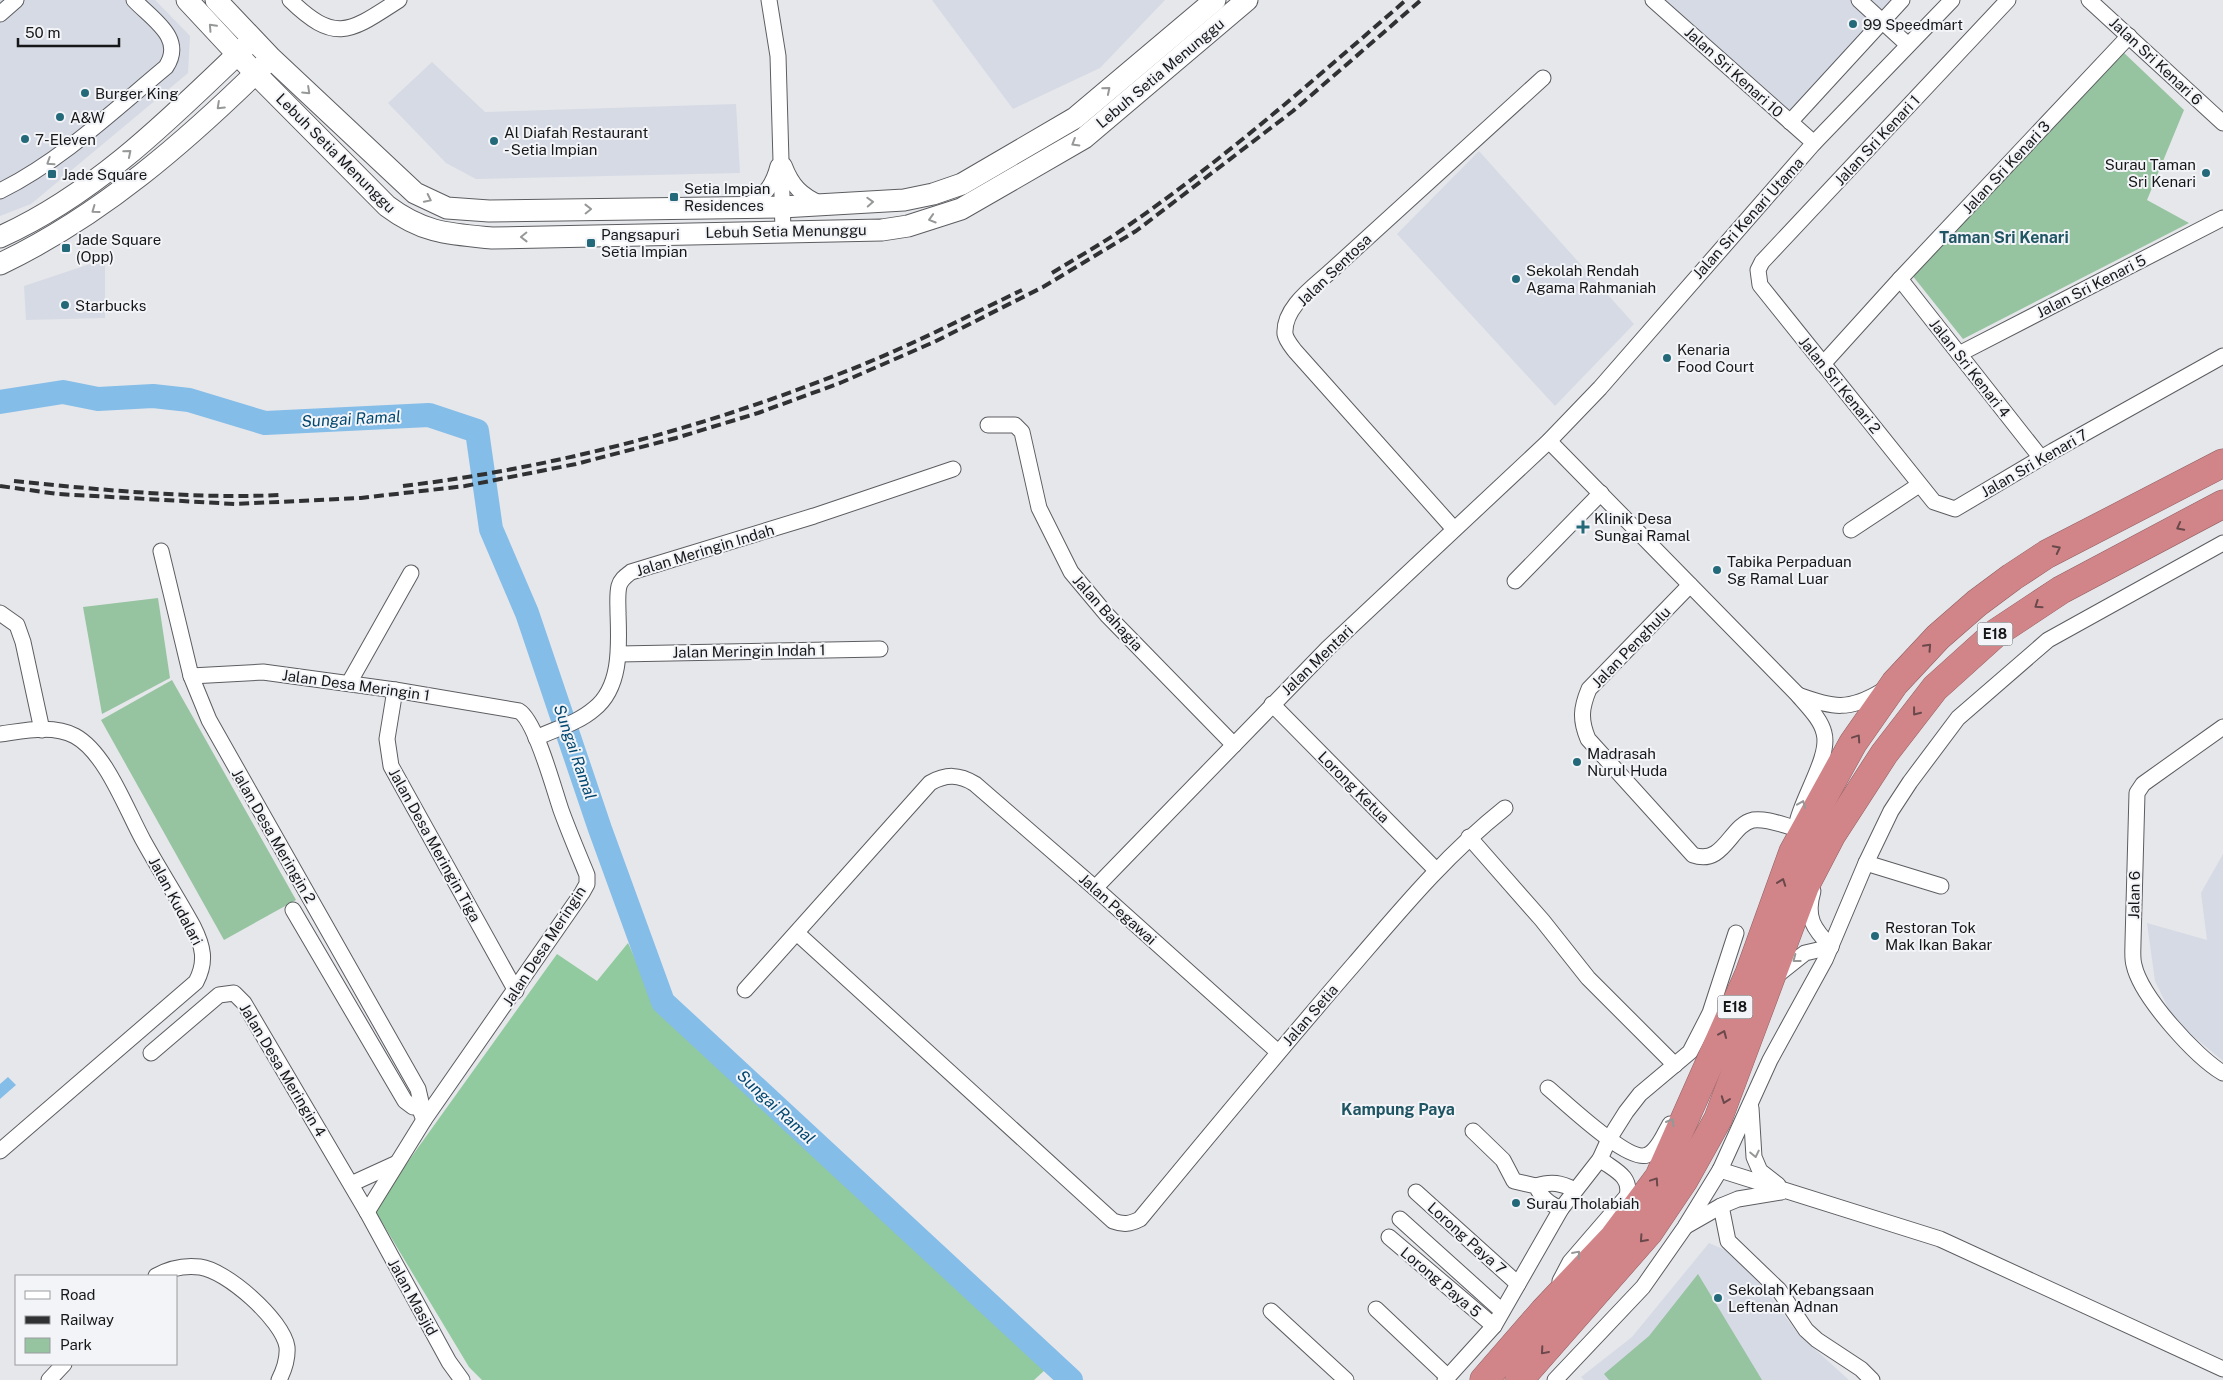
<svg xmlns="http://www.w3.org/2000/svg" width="2223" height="1380" viewBox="0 0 2223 1380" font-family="'Public Sans',sans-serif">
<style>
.built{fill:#d6dae5}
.green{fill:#96c3a0}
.forest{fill:#90ca9e}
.water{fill:#84bde8}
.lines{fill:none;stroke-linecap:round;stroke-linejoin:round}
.river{stroke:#84bde8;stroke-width:24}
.street-casing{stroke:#5c5d61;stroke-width:17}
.secondary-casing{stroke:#5c5d61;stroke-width:23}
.highway-casing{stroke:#905e61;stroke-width:29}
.street{stroke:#fff;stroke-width:15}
.secondary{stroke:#fff;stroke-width:21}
.highway{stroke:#d18589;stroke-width:28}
.rail{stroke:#303133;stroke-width:4;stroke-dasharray:10 5;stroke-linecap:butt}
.oneway{stroke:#969797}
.oneway2{stroke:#6a484b}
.poi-dot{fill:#246979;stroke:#f3f4f8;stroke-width:2}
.labels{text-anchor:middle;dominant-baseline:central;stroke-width:4;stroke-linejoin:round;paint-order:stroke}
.shield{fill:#f3f4f8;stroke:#58595b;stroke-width:1}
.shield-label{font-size:14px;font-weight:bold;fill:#161718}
.poi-label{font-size:15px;fill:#161718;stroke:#f3f4f8;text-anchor:start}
.street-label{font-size:15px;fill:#161718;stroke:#f3f4f8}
.neighbourhood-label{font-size:16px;font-weight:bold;fill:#1f5563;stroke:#f3f4f8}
.water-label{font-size:16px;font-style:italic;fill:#004770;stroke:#f3f4f8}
</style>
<rect width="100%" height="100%" fill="#e6e7eb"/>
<!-- built -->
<g class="built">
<path d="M 0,0 L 155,0 L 190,36 L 188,73 L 31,204 L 0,216 Z"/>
<path d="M 932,0 L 1165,0 L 1100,68 L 1013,109 Z"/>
<path d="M 1662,0 L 1895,0 L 1789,115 Z"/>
<path d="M 432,62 L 485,112 L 736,104 L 740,173 L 476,179 L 446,163 L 388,103 Z"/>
<path d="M 1479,151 L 1634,324 L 1555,406 L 1397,234 Z"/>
<path d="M 105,259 L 105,318 L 26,320 L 24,286 Z"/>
<path d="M 2223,854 L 2223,1061 L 2174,1020 L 2155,981 L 2147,923 L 2207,940 L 2201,893 Z"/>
<path d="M 1709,1243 L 1732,1253 L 1745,1262 L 1798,1334 L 1849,1380 L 1584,1380 L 1581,1377 L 1632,1337 Z"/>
</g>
<!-- green -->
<g class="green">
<path d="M 2122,51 L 2184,110 L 2147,200 L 2189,223 L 1963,339 L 1912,275 Z"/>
<path d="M 158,598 L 170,678 L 102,714 L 83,607 Z"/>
<path d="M 172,680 L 296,900 L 224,940 L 101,720 Z"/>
<path d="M 1698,1274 L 1762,1380 L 1609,1380 L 1604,1374 L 1649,1336 Z"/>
</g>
<!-- forest -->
<path class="forest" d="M 628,943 L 659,1012 L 1045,1370 L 1034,1380 L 482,1380 L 469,1367 L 374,1209 L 557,954 L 597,981 Z"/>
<!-- water -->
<path class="water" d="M 8,1077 L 16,1085 L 0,1099 L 0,1084 Z"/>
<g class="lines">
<!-- river -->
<path class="river" d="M 0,402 L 63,392 L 98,399 L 153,396 L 189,400 L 265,423 L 429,415 L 477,431 L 491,529 L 527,613 L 600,829 L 663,1002 L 1071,1380"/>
<defs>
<g id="street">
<path d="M 290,0 C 336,45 351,31 399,0"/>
<path d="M 769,0 L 778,56 L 783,231"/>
<path d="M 1653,0 L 1814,143"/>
<path d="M 1859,0 L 1908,45"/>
<path d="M 2008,0 L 1762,262 L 1758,270 L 1760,285 L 1934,502 L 1955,509 L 2053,451 L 2223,356"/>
<path d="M 2089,0 L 2223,123"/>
<path d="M 0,14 L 16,0"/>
<path d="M 1790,122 L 1902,0"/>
<path d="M 784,165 C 792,186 801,195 821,204"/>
<path d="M 0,191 C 62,160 113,111 166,67 C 185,38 153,20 134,0"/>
<path d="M 746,206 C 764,197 773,186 778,166"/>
<path d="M 1900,279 L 2041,458"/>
<path d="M 1959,354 L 2223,218"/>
<path d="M 1823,364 L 1900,279 L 2129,36"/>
<path d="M 988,425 L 1015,425 L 1022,432 L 1039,508 L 1071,572 L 1107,615 L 1234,745"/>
<path d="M 1549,441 L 1798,695 C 1807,706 1821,719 1824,733 C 1831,758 1798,802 1795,833"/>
<path d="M 1454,529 L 1295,351 C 1292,347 1286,340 1285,334 C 1283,307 1315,286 1332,270 L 1543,78"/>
<path d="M 1851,530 L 1919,485"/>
<path d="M 161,551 L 191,676 L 209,720 L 418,1089 L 421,1102 L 419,1107 L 424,1120"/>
<path d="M 1515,581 L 1601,493"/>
<path d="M 1690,585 L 1589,689 C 1581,708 1580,720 1588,739 L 1693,855 C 1724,866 1730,825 1753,820 C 1766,818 1783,825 1795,828"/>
<path d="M 0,613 L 17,625 L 23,642 L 42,730"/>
<path d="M 619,654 L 880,649"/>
<path d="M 191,676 L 263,672 L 395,690 L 519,711 C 536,721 554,790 561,810 C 569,832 578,853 587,875 L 587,884 L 582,893 L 424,1120 L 367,1212"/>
<path d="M 349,683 L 411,573"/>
<path d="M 395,690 L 387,739 L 391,766 L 516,991"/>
<path d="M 1798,695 C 1833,708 1849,711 1882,691"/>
<path d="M 1272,704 L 1436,870"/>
<path d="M 2223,727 L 2143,784 L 2137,793 L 2133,942 C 2133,950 2132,958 2134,965 C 2141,997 2196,1057 2223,1073"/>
<path d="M 0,734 C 23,731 53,724 75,736 C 106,753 126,809 143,840 C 159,869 177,897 193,926 C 203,946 207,961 196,982 L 0,1151"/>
<path d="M 536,738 C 555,729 578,723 594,709 C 622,687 619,644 618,613 C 618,604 617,594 619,586 C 621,579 626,576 631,572 L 814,516 L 953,469"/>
<path d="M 1469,837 L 1542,920 L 1588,978 L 1675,1065"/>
<path d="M 1866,863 L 1941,886"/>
<path d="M 1095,888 L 1328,648 L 1549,441 L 1600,388 L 1814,143 L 1952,0"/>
<path d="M 1813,891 C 1805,918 1814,929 1831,947"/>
<path d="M 293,910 L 405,1101 L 413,1107 L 419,1107"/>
<path d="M 798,934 L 1113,1221 C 1124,1225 1130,1224 1140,1219 C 1211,1133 1282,1047 1355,963 C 1403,907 1447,854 1505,808"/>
<path d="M 1776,976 L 1805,953 L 1831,947"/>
<path d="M 745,990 L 930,783 C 946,774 959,774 975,784 L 1095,888 L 1278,1052"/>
<path d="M 151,1053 L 219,995 L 234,993 L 244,1003 L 367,1212 L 449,1362 L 462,1380"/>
<path d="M 1548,1088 C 1564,1101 1628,1163 1647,1155 C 1658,1151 1664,1134 1670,1124"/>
<path d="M 1751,1108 L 1754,1157 L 1760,1171 L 1778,1185"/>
<path d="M 1473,1131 L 1503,1160 L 1514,1181 L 1536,1186 C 1542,1198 1548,1203 1561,1209"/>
<path d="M 1720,1170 L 1940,1239 L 2223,1369"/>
<path d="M 351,1184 L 397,1163"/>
<path d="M 1536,1186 C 1552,1181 1561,1183 1575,1190"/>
<path d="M 1416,1192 L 1518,1284"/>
<path d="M 1721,1206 L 1728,1241 L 1779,1290 L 1806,1330 L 1817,1340 L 1861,1369 L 1872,1380"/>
<path d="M 1400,1219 L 1502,1311"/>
<path d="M 1686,1226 L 1721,1206 L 1738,1199 L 1781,1192"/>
<path d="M 1389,1237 L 1494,1326"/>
<path d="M 156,1276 C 170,1268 184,1265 200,1267 C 226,1270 283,1320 287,1347 C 288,1359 284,1370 279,1380"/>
<path d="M 1560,1281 L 1570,1262 L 1627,1196 C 1632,1176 1614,1170 1600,1159"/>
<path d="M 1376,1309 L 1448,1377"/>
<path d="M 1271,1311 L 1346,1380"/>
<path d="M 49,1380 L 64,1364"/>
<path d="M 1445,1380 L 1494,1326 L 1561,1209 L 1600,1159 L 1609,1139 L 1626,1112 L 1640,1094 L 1690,1052 L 1710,1013 L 1736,933"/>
<path d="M 1555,1380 L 1643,1287 L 1685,1227 L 1720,1170 L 1770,1060 L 1825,960 L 1866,863 L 1891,811 L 1910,782 L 1958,718 L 2048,640 L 2223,543"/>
</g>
<g id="secondary">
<path d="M 187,0 L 255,73 L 387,206 C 423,233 448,234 492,238 L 882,230 L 908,226 L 961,209 L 1084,138 L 1247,0"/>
<path d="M 216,0 L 271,58 L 415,193 L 447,208 L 489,211 L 782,207 L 904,200 L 933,194 L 962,184 L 1075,118 L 1215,0"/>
<path d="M 0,237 C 96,194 173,116 247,45"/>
<path d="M 0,264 C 101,216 187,141 266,63"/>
</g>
<g id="highway">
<path d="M 1484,1380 L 1544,1311 L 1614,1237 L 1659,1177 L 1749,974 L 1793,852 L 1853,743 L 1895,683 L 1938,637 L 1977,603 L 2012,577 L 2047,554 L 2223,463"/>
<path d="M 1519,1380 L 1649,1232 L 1684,1180 L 1718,1119 L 1805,886 L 1831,836 L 1884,754 L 1935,688 L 1996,633 L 2061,590 L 2223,504"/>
</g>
</defs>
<!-- street casing -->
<use href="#street" class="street-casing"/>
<!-- secondary casing -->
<use href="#secondary" class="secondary-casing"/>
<!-- highway casing -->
<use href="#highway" class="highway-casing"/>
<!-- street -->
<use href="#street" class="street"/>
<!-- secondary -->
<use href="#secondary" class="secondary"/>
<!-- highway -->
<use href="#highway" class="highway"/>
<!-- rail -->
<g class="rail">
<path d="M 1052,273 C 1078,257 1105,242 1129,225 C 1227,157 1316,78 1406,0"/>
<path d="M 14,481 C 103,490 192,499 281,495"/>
<path d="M 0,486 L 58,494 L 235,504 L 361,498 L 465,486 L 576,464 L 676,438 L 758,413 L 840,383 L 934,342 L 1043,287 L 1136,231 L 1293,111 L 1421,0"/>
<path d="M 403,486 C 553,468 699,429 839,374 C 902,350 962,319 1022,290"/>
</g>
</g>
<!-- one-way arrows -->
<defs><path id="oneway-chevron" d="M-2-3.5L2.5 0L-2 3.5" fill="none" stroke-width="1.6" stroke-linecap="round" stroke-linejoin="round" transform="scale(1.25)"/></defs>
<g class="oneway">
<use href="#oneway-chevron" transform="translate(212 27) rotate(-133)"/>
<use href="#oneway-chevron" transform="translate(1107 90) rotate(-40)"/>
<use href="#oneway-chevron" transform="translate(307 91) rotate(43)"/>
<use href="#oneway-chevron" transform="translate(220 106) rotate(137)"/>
<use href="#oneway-chevron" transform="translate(1075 143) rotate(149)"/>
<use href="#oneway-chevron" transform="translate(128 153) rotate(-40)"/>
<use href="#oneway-chevron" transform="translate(50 162) rotate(147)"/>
<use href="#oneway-chevron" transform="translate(428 199) rotate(26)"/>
<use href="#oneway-chevron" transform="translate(870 202) rotate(-3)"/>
<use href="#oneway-chevron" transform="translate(588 209) rotate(-1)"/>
<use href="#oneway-chevron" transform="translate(95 210) rotate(144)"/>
<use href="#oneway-chevron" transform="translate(932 219) rotate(163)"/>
<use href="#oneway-chevron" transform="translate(524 237) rotate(179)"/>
<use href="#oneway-chevron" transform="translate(1802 804) rotate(-68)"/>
<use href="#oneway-chevron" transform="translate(1796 959) rotate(143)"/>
<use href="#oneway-chevron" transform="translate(1671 1122) rotate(-60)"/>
<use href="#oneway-chevron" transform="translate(1755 1154) rotate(78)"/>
<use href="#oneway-chevron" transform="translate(1577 1254) rotate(-49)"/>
</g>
<g class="oneway2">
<use href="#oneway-chevron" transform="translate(2180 527) rotate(152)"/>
<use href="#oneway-chevron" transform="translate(2057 549) rotate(-27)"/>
<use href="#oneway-chevron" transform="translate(2038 605) rotate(146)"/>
<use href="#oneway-chevron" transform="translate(1928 647) rotate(-47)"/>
<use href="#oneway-chevron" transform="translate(1916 712) rotate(128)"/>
<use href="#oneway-chevron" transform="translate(1857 738) rotate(-56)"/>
<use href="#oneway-chevron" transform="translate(1782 882) rotate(-70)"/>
<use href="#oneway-chevron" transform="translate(1723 1034) rotate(-67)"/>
<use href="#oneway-chevron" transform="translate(1725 1100) rotate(110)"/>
<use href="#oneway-chevron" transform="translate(1655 1181) rotate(-56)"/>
<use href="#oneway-chevron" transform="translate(1643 1239) rotate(132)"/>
<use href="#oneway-chevron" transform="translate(1544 1351) rotate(131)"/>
</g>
<!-- markers -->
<g class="poi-dot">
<circle cx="1853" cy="24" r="5"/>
<circle cx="85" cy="93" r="5"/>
<circle cx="60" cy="117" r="5"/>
<circle cx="25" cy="139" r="5"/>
<circle cx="494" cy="141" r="5"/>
<circle cx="2206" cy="173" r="5"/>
<rect x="47" y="169" width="10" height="10" rx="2.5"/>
<rect x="669" y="192" width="10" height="10" rx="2.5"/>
<rect x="586" y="238" width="10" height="10" rx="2.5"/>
<rect x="61" y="243" width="10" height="10" rx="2.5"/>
<circle cx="1516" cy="279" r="5"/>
<circle cx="65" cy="305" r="5"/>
<circle cx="1667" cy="358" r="5"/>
<path d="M1580.5 519.5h5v5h5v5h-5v5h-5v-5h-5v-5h5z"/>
<circle cx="1717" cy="570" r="5"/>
<circle cx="1577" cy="762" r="5"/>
<circle cx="1875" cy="936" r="5"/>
<circle cx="1516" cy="1203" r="5"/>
<circle cx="1718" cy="1298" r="5"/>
</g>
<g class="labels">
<!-- shield labels -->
<g class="shield">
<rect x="1977.5" y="622.5" width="35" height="23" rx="4"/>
<rect x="1717.5" y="995.5" width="35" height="23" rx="4"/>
</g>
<g class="shield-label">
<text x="1995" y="634">E18</text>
<text x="1735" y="1007">E18</text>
</g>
<!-- poi labels -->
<g class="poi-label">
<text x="1863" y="24">99 Speedmart</text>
<text x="95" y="93">Burger King</text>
<text x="70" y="117">A&amp;W</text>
<text x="504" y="132">Al Diafah Restaurant<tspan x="504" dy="17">- Setia Impian</tspan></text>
<text x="35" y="139">7-Eleven</text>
<text x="2196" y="164" text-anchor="end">Surau Taman<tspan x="2196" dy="17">Sri Kenari</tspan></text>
<text x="62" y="174">Jade Square</text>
<text x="684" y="188">Setia Impian<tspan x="684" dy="17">Residences</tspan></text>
<text x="601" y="234">Pangsapuri<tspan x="601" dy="17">Setia Impian</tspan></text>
<text x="76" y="239">Jade Square<tspan x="76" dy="17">(Opp)</tspan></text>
<text x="1526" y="270">Sekolah Rendah<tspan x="1526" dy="17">Agama Rahmaniah</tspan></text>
<text x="75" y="305">Starbucks</text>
<text x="1677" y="349">Kenaria<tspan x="1677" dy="17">Food Court</tspan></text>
<text x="1594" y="518">Klinik Desa<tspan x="1594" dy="17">Sungai Ramal</tspan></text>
<text x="1727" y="561">Tabika Perpaduan<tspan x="1727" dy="17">Sg Ramal Luar</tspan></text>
<text x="1587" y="753">Madrasah<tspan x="1587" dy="17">Nurul Huda</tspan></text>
<text x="1885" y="927">Restoran Tok<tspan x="1885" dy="17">Mak Ikan Bakar</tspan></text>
<text x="1526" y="1203">Surau Tholabiah</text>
<text x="1728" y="1289">Sekolah Kebangsaan<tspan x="1728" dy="17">Leftenan Adnan</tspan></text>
</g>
<!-- street labels -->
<g class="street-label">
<text transform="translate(2156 61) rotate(43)">Jalan Sri Kenari 6</text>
<text transform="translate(1734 72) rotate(42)">Jalan Sri Kenari 10</text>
<text transform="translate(1160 73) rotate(-40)">Lebuh Setia Menunggu</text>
<text transform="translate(1877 140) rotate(-47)">Jalan Sri Kenari 1</text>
<text transform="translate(336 153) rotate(45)">Lebuh Setia Menunggu</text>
<text transform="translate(2006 167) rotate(-47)">Jalan Sri Kenari 3</text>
<text transform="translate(1748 218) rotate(-48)">Jalan Sri Kenari Utama</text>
<text transform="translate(786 231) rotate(-1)">Lebuh Setia Menunggu</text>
<text transform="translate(1334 270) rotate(-44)">Jalan Sentosa</text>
<text transform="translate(2091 286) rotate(-27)">Jalan Sri Kenari 5</text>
<text transform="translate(1970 368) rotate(52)">Jalan Sri Kenari 4</text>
<text transform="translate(1840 385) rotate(51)">Jalan Sri Kenari 2</text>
<text transform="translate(2034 463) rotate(-30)">Jalan Sri Kenari 7</text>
<text transform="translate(705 550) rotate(-17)">Jalan Meringin Indah</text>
<text transform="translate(1108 613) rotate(48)">Jalan Bahagia</text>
<text transform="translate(1631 647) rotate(-46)">Jalan Penghulu</text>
<text transform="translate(749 651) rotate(-1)">Jalan Meringin Indah 1</text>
<text transform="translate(1317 660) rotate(-44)">Jalan Mentari</text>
<text transform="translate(356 685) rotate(8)">Jalan Desa Meringin 1</text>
<text transform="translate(1354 787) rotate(45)">Lorong Ketua</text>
<text transform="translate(274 836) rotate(60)">Jalan Desa Meringin 2</text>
<text transform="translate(435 845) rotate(61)">Jalan Desa Meringin Tiga</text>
<text transform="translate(2134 895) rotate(-89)">Jalan 6</text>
<text transform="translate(176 901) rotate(62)">Jalan Kudalari</text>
<text transform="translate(1118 909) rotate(42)">Jalan Pegawai</text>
<text transform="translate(544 946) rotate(-57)">Jalan Desa Meringin</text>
<text transform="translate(1310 1015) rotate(-49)">Jalan Setia</text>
<text transform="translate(283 1070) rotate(59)">Jalan Desa Meringin 4</text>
<text transform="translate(1467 1238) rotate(42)">Lorong Paya 7</text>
<text transform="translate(1441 1282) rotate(40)">Lorong Paya 5</text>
<text transform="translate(413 1297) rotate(61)">Jalan Masjid</text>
</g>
<!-- neighbourhood labels -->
<g class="neighbourhood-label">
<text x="2004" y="237">Taman Sri Kenari</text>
<text x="1398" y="1109">Kampung Paya</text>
</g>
<!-- water labels -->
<g class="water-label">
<text transform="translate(351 419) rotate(-3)">Sungai Ramal</text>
<text transform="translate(575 752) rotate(71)">Sungai Ramal</text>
<text transform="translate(776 1107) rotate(43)">Sungai Ramal</text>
</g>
</g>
<!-- legend -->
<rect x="15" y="1275" width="162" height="90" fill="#f3f4f8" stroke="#9b9c9e"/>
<rect x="25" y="1291" width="25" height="8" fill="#ffffff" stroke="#9b9c9e"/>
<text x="60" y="1300" font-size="15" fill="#161718">Road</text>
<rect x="25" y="1316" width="25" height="8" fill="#303133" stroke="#9b9c9e"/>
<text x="60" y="1325" font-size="15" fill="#161718">Railway</text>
<rect x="25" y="1338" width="25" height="15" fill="#96c3a0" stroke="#9b9c9e"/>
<text x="60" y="1350" font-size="15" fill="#161718">Park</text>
<!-- scale -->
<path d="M18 38v8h101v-8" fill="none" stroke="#161718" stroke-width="2.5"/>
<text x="25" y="38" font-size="15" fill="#161718" stroke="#f3f4f8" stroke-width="4" paint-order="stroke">50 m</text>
</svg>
